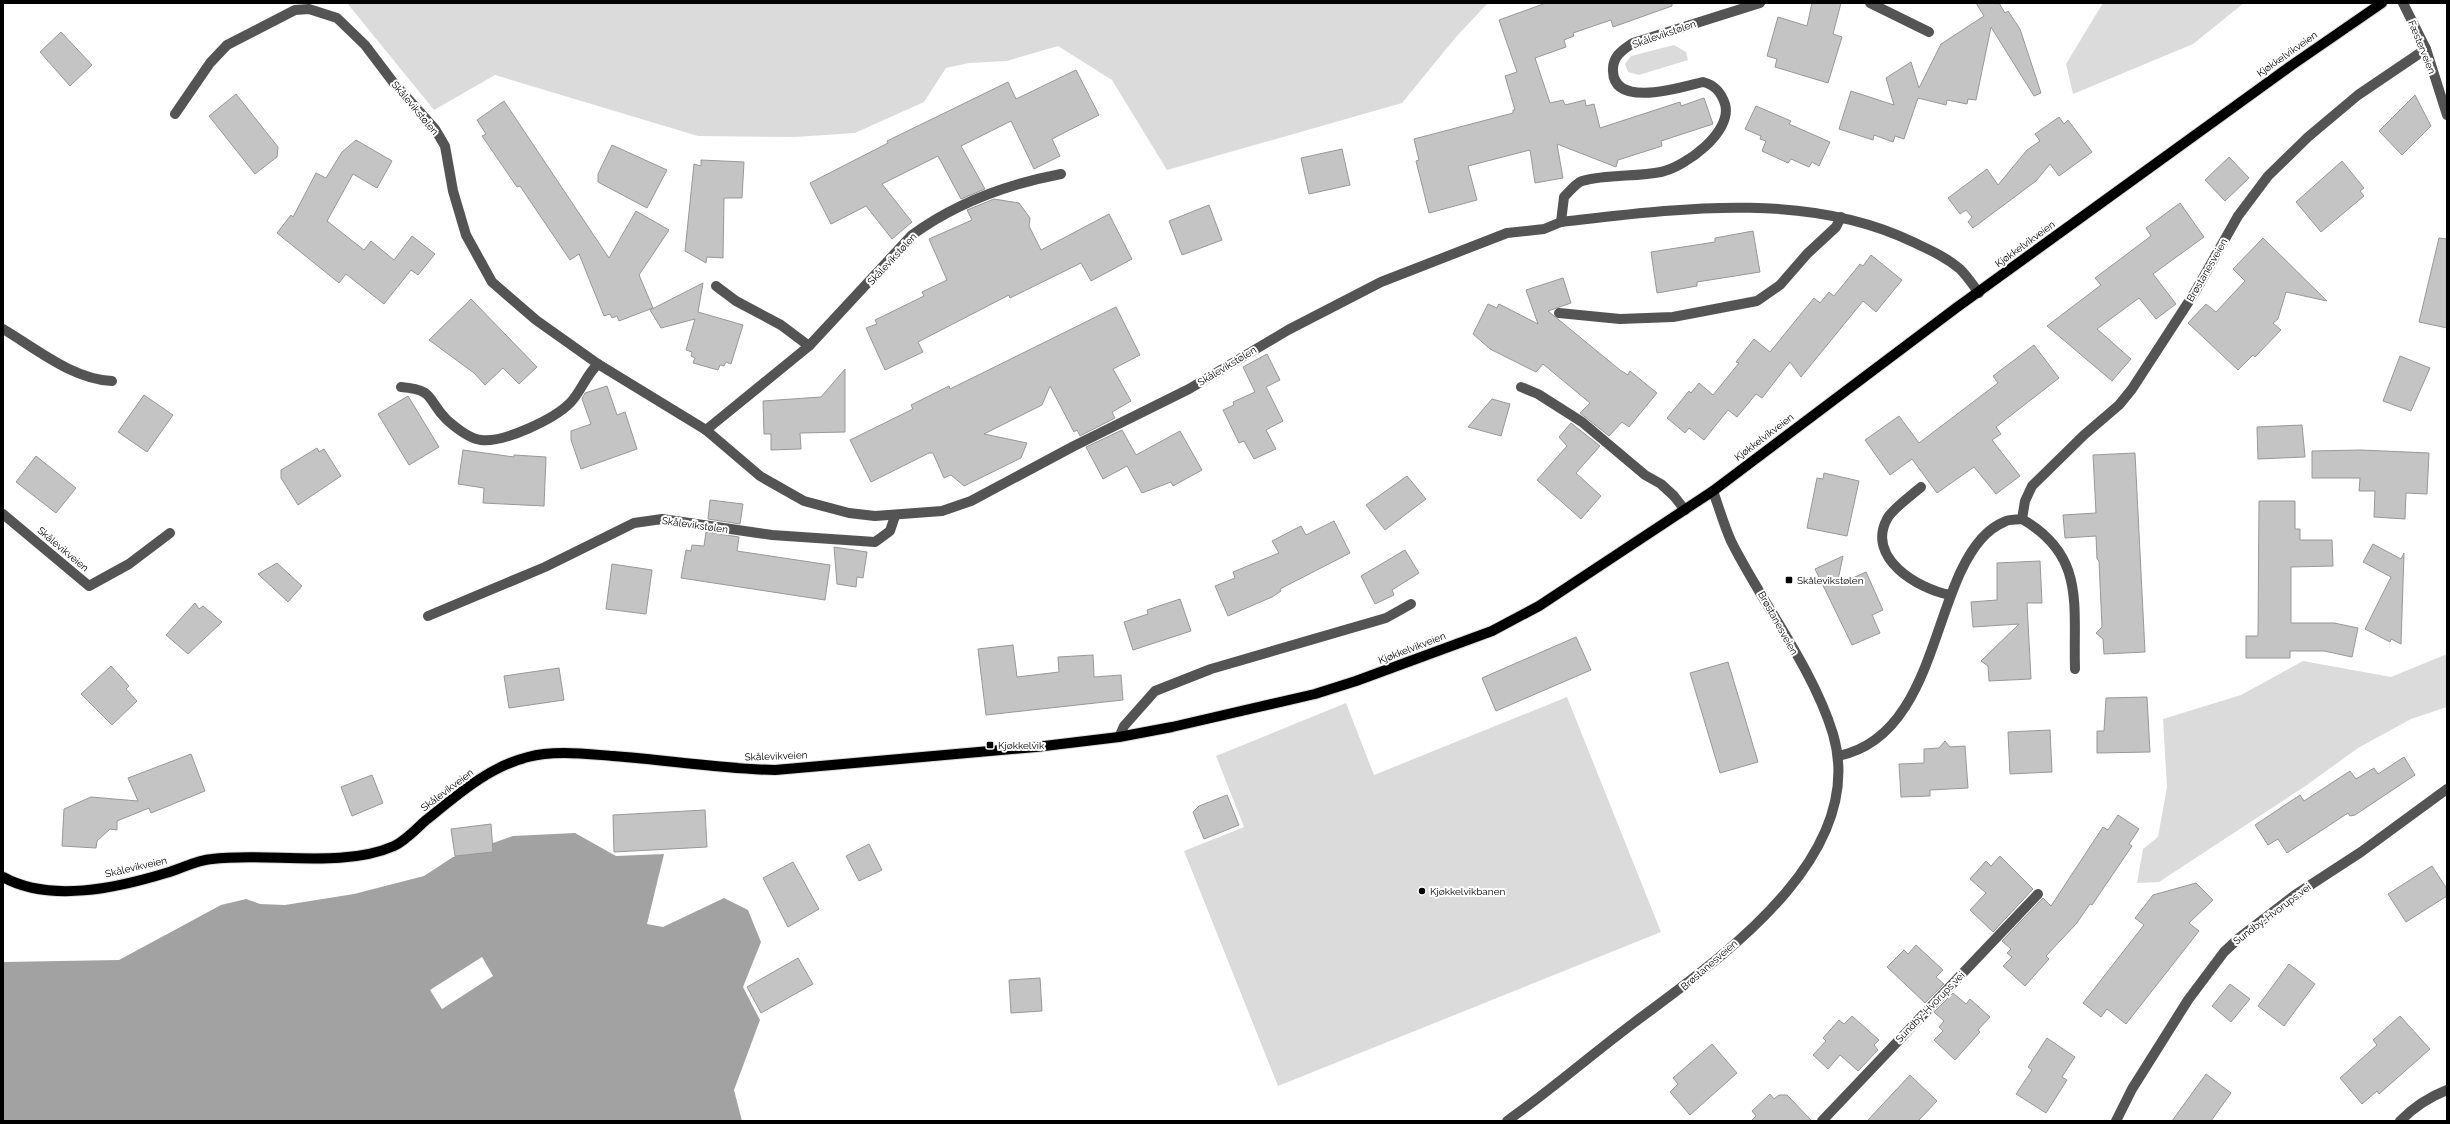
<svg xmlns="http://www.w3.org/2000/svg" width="2450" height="1124" viewBox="0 0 2450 1124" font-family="Raleway,sans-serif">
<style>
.green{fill:#dbdbdb}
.water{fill:#a2a2a2}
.pier{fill:#fff}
.building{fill:#c4c4c4;stroke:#989898}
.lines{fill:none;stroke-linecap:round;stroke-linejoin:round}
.major-casing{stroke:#dbdbdb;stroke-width:12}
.minor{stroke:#545454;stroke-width:10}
.major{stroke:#000;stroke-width:10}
.poi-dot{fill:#000;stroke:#fff;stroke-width:1.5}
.labels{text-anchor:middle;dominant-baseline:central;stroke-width:4;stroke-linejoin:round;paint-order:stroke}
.street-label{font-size:10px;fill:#000;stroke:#fff}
.poi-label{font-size:10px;fill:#000;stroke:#fff;text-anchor:start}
</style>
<rect width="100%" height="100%" fill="#fff"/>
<!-- green -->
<g class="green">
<path d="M 347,3 L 1488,3 L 1456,37 L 1402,103 L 1167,170 L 1112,80 L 1058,46 L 1007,61 L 969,63 L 946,68 L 924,102 L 855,133 L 795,137 L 698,136 L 495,75 L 434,110 Z"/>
<path d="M 2103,3 L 2244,3 L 2193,44 L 2073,94 L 2066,64 Z"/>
<path d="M 1674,45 L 1686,52 L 1688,60 L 1639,75 L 1628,72 L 1625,64 L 1631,56 Z"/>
<path d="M 2447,654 L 2447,707 L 2411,719 L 2358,748 L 2304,787 L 2159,882 L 2137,883 L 2143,849 L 2158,837 L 2167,787 L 2163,719 L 2241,695 L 2303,661 L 2391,677 Z"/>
<path d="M 1567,697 L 1661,932 L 1278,1086 L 1184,851 L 1244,827 L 1216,756 L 1346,703 L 1374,775 Z"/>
</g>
<!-- water -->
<path class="water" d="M 575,833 L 616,856 L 664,854 L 647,924 L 663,927 L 724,898 L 748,910 L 761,942 L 743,987 L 760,1020 L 734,1090 L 742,1121 L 3,1121 L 3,962 L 119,960 L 221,905 L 246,899 L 260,904 L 285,905 L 354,894 L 424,876 L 453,857 L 513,836 Z"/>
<!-- pier -->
<path class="pier" d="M 482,957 L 493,976 L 442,1009 L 430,990 Z"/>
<!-- building -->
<g class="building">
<path d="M 1546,3 L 1672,3 L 1672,6 L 1613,27 L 1611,20 L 1573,33 L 1574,36 L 1564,40 L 1566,47 L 1535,58 L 1550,103 L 1563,100 L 1565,105 L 1585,100 L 1586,106 L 1594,104 L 1600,128 L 1680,102 L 1681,106 L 1704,98 L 1713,124 L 1661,141 L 1662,146 L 1618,160 L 1616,167 L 1557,144 L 1563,178 L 1535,183 L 1530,150 L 1468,166 L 1477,200 L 1429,213 L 1416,161 L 1419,160 L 1414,139 L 1513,113 L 1513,110 L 1515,110 L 1505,76 L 1517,72 L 1499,20 Z"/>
<path d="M 1812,3 L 1841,3 L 1833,34 L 1842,37 L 1828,83 L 1775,67 L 1777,59 L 1767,56 L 1778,17 L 1807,26 Z"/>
<path d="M 1976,3 L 1999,3 L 2005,13 L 2008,11 L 2020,29 L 2041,93 L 2034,96 L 1991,27 L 1976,100 L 1968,99 L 1967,104 L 1947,100 L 1946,105 L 1918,98 L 1904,139 L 1895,136 L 1893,142 L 1874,135 L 1873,140 L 1839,129 L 1851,91 L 1894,105 L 1886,78 L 1911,62 L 1919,88 L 1941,44 L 1984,16 Z"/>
<path d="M 61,32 L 92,65 L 70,86 L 40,52 Z"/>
<path d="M 1076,70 L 1099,115 L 1052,139 L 1060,156 L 1034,169 L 1011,121 L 961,146 L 985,189 L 961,199 L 938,156 L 882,184 L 912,222 L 892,239 L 866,206 L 831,224 L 810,183 L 888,143 L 887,141 L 1008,82 L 1016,99 Z"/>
<path d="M 236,94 L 278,147 L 277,157 L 255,174 L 209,116 Z"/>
<path d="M 2415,95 L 2431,126 L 2402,155 L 2379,131 Z"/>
<path d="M 504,101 L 609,258 L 636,211 L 669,230 L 639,275 L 653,308 L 619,321 L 617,316 L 612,318 L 610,314 L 604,316 L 579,254 L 570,260 L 520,186 L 517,187 L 482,136 L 486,134 L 477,120 Z"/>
<path d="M 1756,106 L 1791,121 L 1789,124 L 1830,142 L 1819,166 L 1812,162 L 1809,167 L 1791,159 L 1788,163 L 1762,151 L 1766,141 L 1760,139 L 1761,136 L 1745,129 Z"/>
<path d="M 2059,117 L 2064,124 L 2068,120 L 2092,152 L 2059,176 L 2050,164 L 2036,181 L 1973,228 L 1968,222 L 1972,217 L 1966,210 L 1960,214 L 1948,198 L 1987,169 L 1998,185 L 2027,150 L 2040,141 L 2035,134 Z"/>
<path d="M 356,140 L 392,161 L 377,188 L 353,174 L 327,221 L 364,250 L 371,241 L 394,260 L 412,236 L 435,254 L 418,275 L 411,270 L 384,304 L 346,274 L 339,283 L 277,233 L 291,215 L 293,217 L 316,173 L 326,178 L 342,152 Z"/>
<path d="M 612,145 L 667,170 L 647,208 L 598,182 L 598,174 Z"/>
<path d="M 1342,149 L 1350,185 L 1309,194 L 1301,158 Z"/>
<path d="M 2229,157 L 2249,178 L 2225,201 L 2205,180 Z"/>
<path d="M 701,160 L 744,162 L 742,198 L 724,198 L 723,258 L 707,257 L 706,263 L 685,251 L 694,164 L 701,166 Z"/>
<path d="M 2342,161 L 2364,188 L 2360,191 L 2364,196 L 2321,232 L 2296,202 Z"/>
<path d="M 994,199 L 1019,203 L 1030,218 L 1029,226 L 1041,250 L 1109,214 L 1132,259 L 1091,281 L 1081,263 L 1010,298 L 1009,295 L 918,342 L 923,352 L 885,370 L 866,328 L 877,324 L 875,320 L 924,296 L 922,292 L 947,280 L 929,239 L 972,220 L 967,210 Z"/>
<path d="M 2180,203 L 2204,237 L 2153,274 L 2176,304 L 2156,319 L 2139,298 L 2097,329 L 2131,359 L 2112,381 L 2047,326 L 2101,285 L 2095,278 L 2151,236 L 2146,228 Z"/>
<path d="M 1209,205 L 1222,240 L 1182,255 L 1169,221 Z"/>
<path d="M 1753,231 L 1760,272 L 1697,282 L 1697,286 L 1657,293 L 1651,252 L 1715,242 L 1715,238 Z"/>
<path d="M 2263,238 L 2327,301 L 2286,292 L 2278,319 L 2273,323 L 2281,330 L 2255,357 L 2253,355 L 2238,370 L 2188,323 L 2206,304 L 2216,312 L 2245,281 L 2233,269 Z"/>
<path d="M 2439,238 L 2447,239 L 2447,328 L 2419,322 Z"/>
<path d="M 1871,255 L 1902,280 L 1876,312 L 1863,301 L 1801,377 L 1790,362 L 1762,398 L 1756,394 L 1737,417 L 1728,410 L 1704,440 L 1689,428 L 1685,433 L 1667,418 L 1689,391 L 1691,393 L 1699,383 L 1713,395 L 1739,363 L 1736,362 L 1754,339 L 1770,352 L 1814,298 L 1820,303 L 1829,292 L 1834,296 L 1860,264 L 1863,266 Z"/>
<path d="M 1563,278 L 1571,303 L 1548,311 L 1620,370 L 1628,375 L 1630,371 L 1657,393 L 1629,427 L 1622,422 L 1609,436 L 1580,413 L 1590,403 L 1543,364 L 1536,372 L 1490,349 L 1473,334 L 1488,304 L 1497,308 L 1499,304 L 1538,324 L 1526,290 Z"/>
<path d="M 703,283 L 698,312 L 743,325 L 731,364 L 726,362 L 724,366 L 720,365 L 718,370 L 693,363 L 695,358 L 691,356 L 692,352 L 686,350 L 695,319 L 661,328 L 650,310 Z"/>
<path d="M 471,299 L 537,367 L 519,384 L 503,368 L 485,385 L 474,373 L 429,340 Z"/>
<path d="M 1116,307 L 1140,355 L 1113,369 L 1131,401 L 1112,412 L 1115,418 L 1080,436 L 1077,430 L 1074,432 L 1050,386 L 1042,405 L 984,434 L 1027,443 L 1021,458 L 964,486 L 951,475 L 944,478 L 933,453 L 929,453 L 871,482 L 850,440 L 913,409 L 911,405 L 949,386 L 950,389 Z"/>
<path d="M 2034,345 L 2059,378 L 1996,427 L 2001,434 L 1992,440 L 2020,476 L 1996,494 L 1974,467 L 1937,493 L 1912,459 L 1890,475 L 1865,440 L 1899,416 L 1919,443 L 1998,383 L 1993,376 Z"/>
<path d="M 1267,354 L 1280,380 L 1266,387 L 1283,421 L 1266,430 L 1276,449 L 1254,459 L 1244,441 L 1239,443 L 1223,410 L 1234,405 L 1233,402 L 1255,392 L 1243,367 Z"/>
<path d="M 2400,356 L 2430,368 L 2411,411 L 2383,401 Z"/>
<path d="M 845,369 L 845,432 L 800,433 L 801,449 L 771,450 L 771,434 L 764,434 L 763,401 L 821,397 Z"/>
<path d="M 607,386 L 617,415 L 625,412 L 637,449 L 581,469 L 571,440 L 571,431 L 591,424 L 582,399 L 585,393 Z"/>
<path d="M 144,395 L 173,415 L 147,452 L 118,432 Z"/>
<path d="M 408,396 L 439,447 L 409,465 L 378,414 Z"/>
<path d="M 1492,399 L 1510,404 L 1501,436 L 1468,427 Z"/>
<path d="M 1571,423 L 1600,446 L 1576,473 L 1601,496 L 1581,519 L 1537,480 L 1567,446 L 1559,437 Z"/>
<path d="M 2302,425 L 2305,457 L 2258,459 L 2257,427 Z"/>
<path d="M 1122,430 L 1136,455 L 1180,431 L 1202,470 L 1173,486 L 1171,482 L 1142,493 L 1127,466 L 1103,479 L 1086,447 Z"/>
<path d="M 317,448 L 319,452 L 324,449 L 341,476 L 298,505 L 281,478 L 281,470 Z"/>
<path d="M 463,450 L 514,457 L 514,455 L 546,457 L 544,506 L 483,503 L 484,488 L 458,484 Z"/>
<path d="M 2361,450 L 2429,453 L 2427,494 L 2406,493 L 2405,519 L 2374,517 L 2375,491 L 2359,491 L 2360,478 L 2312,478 L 2312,451 Z"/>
<path d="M 2135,453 L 2145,652 L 2104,654 L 2103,639 L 2096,633 L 2102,627 L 2099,561 L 2097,559 L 2096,536 L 2065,538 L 2063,515 L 2096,513 L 2093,455 Z"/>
<path d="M 36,456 L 76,488 L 56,513 L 16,482 Z"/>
<path d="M 1824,473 L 1859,481 L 1847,536 L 1807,528 L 1817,478 L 1823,479 Z"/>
<path d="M 1407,476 L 1426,499 L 1385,530 L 1366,505 Z"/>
<path d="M 710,500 L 743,504 L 740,524 L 708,519 Z"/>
<path d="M 2259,501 L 2295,501 L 2295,529 L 2300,529 L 2300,540 L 2332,540 L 2333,566 L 2291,567 L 2291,623 L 2334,623 L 2358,628 L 2352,657 L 2324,651 L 2290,651 L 2290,658 L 2246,658 L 2246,636 L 2258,636 Z"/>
<path d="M 1334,521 L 1350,553 L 1280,589 L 1281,591 L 1272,597 L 1228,616 L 1215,586 L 1235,578 L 1233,572 L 1279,553 L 1272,541 L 1301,526 L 1306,535 Z"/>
<path d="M 706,532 L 739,537 L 737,551 L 830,565 L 825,600 L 681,578 L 686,550 L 691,551 L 692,545 L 704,546 Z"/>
<path d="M 2373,544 L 2401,559 L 2404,553 L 2401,644 L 2391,639 L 2390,642 L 2365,629 L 2391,577 L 2363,562 Z"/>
<path d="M 834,547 L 867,552 L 863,578 L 857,577 L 856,587 L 837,584 Z"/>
<path d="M 1405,550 L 1419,573 L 1392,590 L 1394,595 L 1375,604 L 1361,576 Z"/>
<path d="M 1843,556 L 1837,585 L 1866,572 L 1883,610 L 1872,615 L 1880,633 L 1852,645 L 1815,569 Z"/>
<path d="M 2040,561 L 2042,603 L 2027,603 L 2031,679 L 1989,681 L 1988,666 L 1981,661 L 2019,624 L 1973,627 L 1971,602 L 1997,600 L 1997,563 Z"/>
<path d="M 277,563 L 302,586 L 288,602 L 258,574 Z"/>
<path d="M 612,564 L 652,570 L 646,614 L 606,609 Z"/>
<path d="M 1180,599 L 1191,631 L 1133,650 L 1124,622 L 1148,614 L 1147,610 Z"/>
<path d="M 195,603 L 199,609 L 203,606 L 222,622 L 188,654 L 166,635 Z"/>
<path d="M 1576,637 L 1591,670 L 1496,711 L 1482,678 Z"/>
<path d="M 1013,645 L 1017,677 L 1059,672 L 1058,657 L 1093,655 L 1094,677 L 1121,675 L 1123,700 L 986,715 L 978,649 Z"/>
<path d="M 1728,662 L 1758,762 L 1720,773 L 1690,673 Z"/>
<path d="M 111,666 L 129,686 L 126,689 L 137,701 L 112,725 L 81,694 Z"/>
<path d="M 559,668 L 564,700 L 509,708 L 504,676 Z"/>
<path d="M 2147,697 L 2150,752 L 2097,753 L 2097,731 L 2104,731 L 2106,698 Z"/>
<path d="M 2050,730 L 2052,772 L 2010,774 L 2008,732 Z"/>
<path d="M 1945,741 L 1950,747 L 1965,746 L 1968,788 L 1930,790 L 1930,796 L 1901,797 L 1899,764 L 1924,763 L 1924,749 L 1939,748 Z"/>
<path d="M 191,754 L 205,791 L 151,813 L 149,808 L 117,821 L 117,830 L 110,829 L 97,841 L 96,848 L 62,846 L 64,809 L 91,797 L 138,801 L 128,778 Z"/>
<path d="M 2404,757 L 2415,775 L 2355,815 L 2350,816 L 2348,813 L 2287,853 L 2278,839 L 2268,845 L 2255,825 L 2300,795 L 2304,801 L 2350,771 L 2356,779 L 2374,768 L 2378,774 Z"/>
<path d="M 372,775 L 383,803 L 352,816 L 341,787 Z"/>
<path d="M 1227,795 L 1239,825 L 1204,839 L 1193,812 L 1199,806 Z"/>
<path d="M 705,810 L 707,847 L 614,852 L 613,815 Z"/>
<path d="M 2118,815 L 2139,829 L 2129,844 L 2132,846 L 2092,905 L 2090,904 L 2076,924 L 2046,956 L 2049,959 L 2025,986 L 2003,966 L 2012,957 L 2007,953 L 2011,949 L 2002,941 L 2043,898 L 2051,906 L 2103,827 L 2108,830 Z"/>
<path d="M 491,824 L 493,852 L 455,856 L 451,829 Z"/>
<path d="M 869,844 L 882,870 L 859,881 L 846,856 Z"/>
<path d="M 2000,856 L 2033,889 L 1993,932 L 1970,910 L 1986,893 L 1970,879 L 1986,861 L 1991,866 Z"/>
<path d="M 793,862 L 819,909 L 788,927 L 763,878 Z"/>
<path d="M 2432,866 L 2447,889 L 2447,896 L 2406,922 L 2388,894 Z"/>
<path d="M 2196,883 L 2213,900 L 2189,923 L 2199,931 L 2126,1024 L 2107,1009 L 2101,1017 L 2083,1003 L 2144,925 L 2135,918 L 2153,895 Z"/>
<path d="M 1916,945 L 1943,970 L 1936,977 L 1944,984 L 1925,1003 L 1887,967 L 1904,950 L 1908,954 Z"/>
<path d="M 798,958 L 813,984 L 761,1013 L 747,987 Z"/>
<path d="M 2289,964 L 2315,984 L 2284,1026 L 2258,1006 Z"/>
<path d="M 1040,978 L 1042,1011 L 1011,1013 L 1009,980 Z"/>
<path d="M 2230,984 L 2250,999 L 2231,1022 L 2212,1006 Z"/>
<path d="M 1953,993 L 1966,1004 L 1970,999 L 1990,1017 L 1978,1030 L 1980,1032 L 1955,1060 L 1934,1040 L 1943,1031 L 1939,1027 L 1944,1021 L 1934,1012 Z"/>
<path d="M 1852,1016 L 1879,1040 L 1874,1045 L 1878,1050 L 1858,1071 L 1840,1055 L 1828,1069 L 1813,1055 L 1826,1041 L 1823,1038 L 1839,1020 L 1844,1024 Z"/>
<path d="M 2400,1016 L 2430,1049 L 2379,1094 L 2377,1091 L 2362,1104 L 2340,1078 L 2377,1045 L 2373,1040 Z"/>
<path d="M 2047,1038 L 2075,1057 L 2062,1077 L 2067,1080 L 2046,1113 L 2016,1094 L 2032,1070 L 2028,1067 Z"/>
<path d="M 1712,1044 L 1737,1073 L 1690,1115 L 1670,1092 L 1678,1084 L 1673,1078 Z"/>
<path d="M 2206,1074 L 2231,1093 L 2211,1121 L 2172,1121 Z"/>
<path d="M 1910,1075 L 1937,1101 L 1918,1121 L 1867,1121 Z"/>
<path d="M 1770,1094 L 1774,1099 L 1779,1095 L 1787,1095 L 1812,1121 L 1751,1121 L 1756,1116 L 1752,1111 Z"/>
</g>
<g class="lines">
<defs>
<path id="major" d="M 3,877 C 50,903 117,888 166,873 C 180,869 197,860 212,859 C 268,852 342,869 394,846 C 405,841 416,829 425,821 C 456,796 488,767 528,757 C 554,750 586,754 613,756 C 667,760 721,769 775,770 L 1036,747 L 1119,737 L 1172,727 L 1315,694 L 1356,681 L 1492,631 L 1539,606 L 1713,491 L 1956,308 L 2292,65 L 2382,3"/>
</defs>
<!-- major casing -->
<use href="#major" class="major-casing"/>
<!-- minor -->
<g class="minor">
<path d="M 1870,3 L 1929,32"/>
<path d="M 2403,3 L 2426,49 L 2447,115"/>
<path d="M 175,114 L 210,63 L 227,45 L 295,10 L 309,9 L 337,18 L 365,45 L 393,82 L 435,129 L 445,146 L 453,191 L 466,235 L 492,282 L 536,320 L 598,364 L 706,430 L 760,476 L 804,501 L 849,513 L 875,516 L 942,511 L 971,501 L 1074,446 L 1189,389 L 1288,330 L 1381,282 L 1507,233 L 1544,229 L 1561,222 C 1675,209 1806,190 1913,242 C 1930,250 1946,257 1960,269 C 1967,276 1973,285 1979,293"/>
<path d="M 1561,222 L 1564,197 C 1569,192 1576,183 1582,181 C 1607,174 1636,177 1661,172 C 1685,167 1733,132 1725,104 C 1721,92 1715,85 1703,82 C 1682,87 1614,109 1613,71 C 1612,57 1622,50 1633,43 L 1760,3"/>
<path d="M 716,286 L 736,301 L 781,325 L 809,346"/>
<path d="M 1559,313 L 1620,319 L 1673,317 L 1757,301 L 1780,285 L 1807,254 L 1836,227 L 1841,217"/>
<path d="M 3,329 C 37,349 72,379 112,381"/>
<path d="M 401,387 C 436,390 426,399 447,420 C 455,427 470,439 481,440 C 504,443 554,419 570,403 C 581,392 586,375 598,364"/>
<path d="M 1521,387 L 1538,394 L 1582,422 L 1645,475 L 1661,484 L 1674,496 L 1685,510"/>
<path d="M 706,430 L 809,346 L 912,235 C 956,203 1008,184 1061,174"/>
<path d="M 1921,487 C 1912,495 1892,509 1887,519 C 1866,558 1918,589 1950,595"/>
<path d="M 3,514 L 89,586 L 129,564 L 170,533"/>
<path d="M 2022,519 C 2086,556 2073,605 2075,669"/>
<path d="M 428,616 L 545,567 L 634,523 L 662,519 L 772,535 L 875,542 L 890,531 L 895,516"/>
<path d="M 1119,737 L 1124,726 L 1155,691 L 1211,669 L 1386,618 L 1411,604"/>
<path d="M 1838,756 C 1920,740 1931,634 1961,571 C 1970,552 1984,530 2004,522 C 2009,519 2016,520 2022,519 L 2025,501 L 2032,486 L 2084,435 L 2119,405 L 2132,389 L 2195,292 L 2238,216 L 2268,176 L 2308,137 L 2358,95 L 2426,49"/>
<path d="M 1507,1121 C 1551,1090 1592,1054 1635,1022 C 1719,959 1869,857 1833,734 C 1813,668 1762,603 1731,541 C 1724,525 1719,508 1713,491"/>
<path d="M 1822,1121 L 2038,894"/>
<path d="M 2116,1121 L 2132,1089 L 2188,1000 L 2224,952 L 2239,938 L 2295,895 L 2361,852 L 2447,789"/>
<path d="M 2400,1121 C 2414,1107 2429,1097 2447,1090"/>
</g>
<!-- major -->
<use href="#major" class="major"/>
</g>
<!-- markers -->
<g class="poi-dot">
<rect x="1785" y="576" width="8" height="8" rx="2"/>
<rect x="986" y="741" width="8" height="8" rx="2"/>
<circle cx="1422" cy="891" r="4"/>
</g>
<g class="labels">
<!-- street labels -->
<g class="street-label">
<text transform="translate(1664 34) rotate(-19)">Skålevikstølen</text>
<text transform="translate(2422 47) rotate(68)">Fæsterveien</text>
<text transform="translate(2287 54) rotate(-35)">Kjøkkelvikveien</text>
<text transform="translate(415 108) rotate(50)">Skålevikstølen</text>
<text transform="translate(2025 244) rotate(-36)">Kjøkkelvikveien</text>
<text transform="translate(892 259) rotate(-47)">Skålevikstølen</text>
<text transform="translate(2207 270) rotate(-60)">Brøstanesveien</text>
<text transform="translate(1227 366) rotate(-31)">Skålevikstølen</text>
<text transform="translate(1764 437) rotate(-37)">Kjøkkelvikveien</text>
<text transform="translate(695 525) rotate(8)">Skålevikstølen</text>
<text transform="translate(63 549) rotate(40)">Skålevikveien</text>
<text transform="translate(1778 623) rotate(61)">Brøstanesveien</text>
<text transform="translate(1412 648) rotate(-21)">Kjøkkelvikveien</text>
<text transform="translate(776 756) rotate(-2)">Skålevikveien</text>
<text transform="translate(447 790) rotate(-37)">Skålevikveien</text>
<text transform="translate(136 867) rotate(-13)">Skålevikveien</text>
<text transform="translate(2272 914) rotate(-37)">Sundby-Hvorups vei</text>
<text transform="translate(1709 965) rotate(-41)">Brøstanesveien</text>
<text transform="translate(1930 1007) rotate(-46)">Sundby-Hvorups vei</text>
</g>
<!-- poi labels -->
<g class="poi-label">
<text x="1797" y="580">Skålevikstølen</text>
<text x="998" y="745">Kjøkkelvik</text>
<text x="1430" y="891">Kjøkkelvikbanen</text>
</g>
</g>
<!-- border -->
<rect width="2450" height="1124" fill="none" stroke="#000000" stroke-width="8"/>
</svg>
